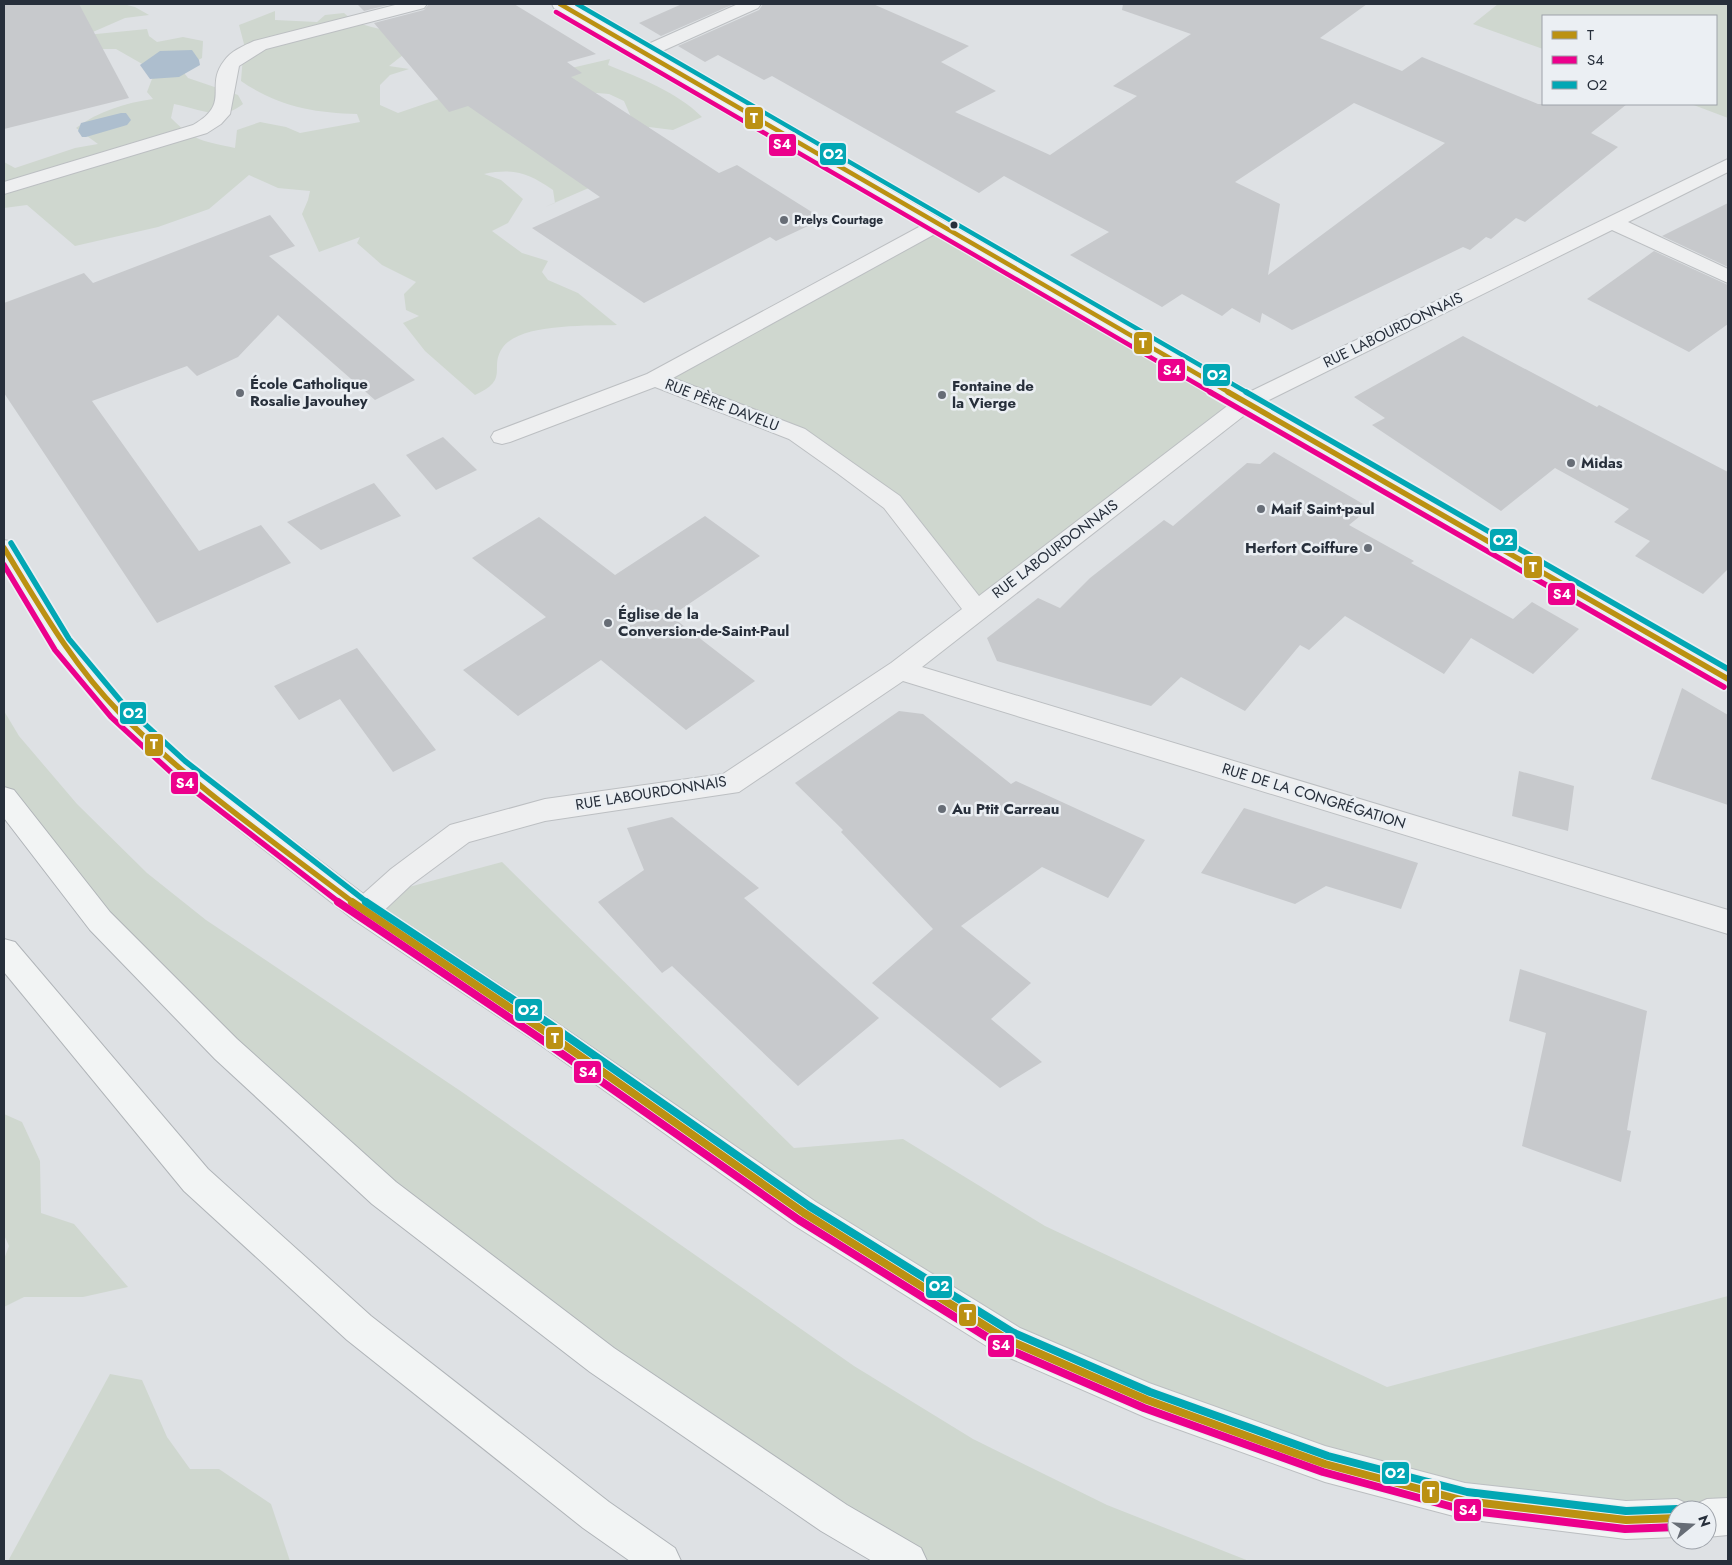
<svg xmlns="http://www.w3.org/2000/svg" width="1732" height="1565" viewBox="0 0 1732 1565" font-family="Jost,sans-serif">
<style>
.green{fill:#cfd7cf;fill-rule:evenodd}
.water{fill:#adbece}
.building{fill:#c7c9cc;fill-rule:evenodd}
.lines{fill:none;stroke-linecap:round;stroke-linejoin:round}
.minor-casing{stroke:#bcbfc2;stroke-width:2}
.major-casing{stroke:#bbbec1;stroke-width:2}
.highway-casing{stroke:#b0b4b8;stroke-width:2}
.minor{fill:#eeeff0;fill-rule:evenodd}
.major{fill:#f2f4f4;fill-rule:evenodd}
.highway{fill:#f2f4f4;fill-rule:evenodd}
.bus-1-far2-casing{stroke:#ebeff3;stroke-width:7}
.bus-1-far1-casing{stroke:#ebeff3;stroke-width:9}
.bus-1-casing{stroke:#ebeff3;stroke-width:11}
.bus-2-far2-casing{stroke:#ebeff3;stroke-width:7}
.bus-2-far1-casing{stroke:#ebeff3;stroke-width:9}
.bus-2-casing{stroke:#ebeff3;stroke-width:11}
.bus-3-far2-casing{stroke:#ebeff3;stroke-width:7}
.bus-3-far1-casing{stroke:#ebeff3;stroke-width:9}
.bus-3-casing{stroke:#ebeff3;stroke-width:11}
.bus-1-far2{stroke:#bb9112;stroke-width:4.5}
.bus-1-far1{stroke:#bb9112;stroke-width:5.5}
.bus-1{stroke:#bb9112;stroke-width:8}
.bus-2-far2{stroke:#ec008c;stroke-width:4.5}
.bus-2-far1{stroke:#ec008c;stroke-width:5.5}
.bus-2{stroke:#ec008c;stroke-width:8}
.bus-3-far2{stroke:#02a7b4;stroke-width:4.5}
.bus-3-far1{stroke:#02a7b4;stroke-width:5.5}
.bus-3{stroke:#02a7b4;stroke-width:8}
.poi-dot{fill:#676d76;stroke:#ebeff3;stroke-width:2}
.bus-dot{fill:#272f3b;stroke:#ebeff3;stroke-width:2}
.labels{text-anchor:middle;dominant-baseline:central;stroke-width:5;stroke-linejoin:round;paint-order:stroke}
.far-poi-label{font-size:12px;font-weight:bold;fill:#272f3b;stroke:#ebeff3;text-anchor:start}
.street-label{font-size:15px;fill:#272f3b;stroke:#ebeff3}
.poi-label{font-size:15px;font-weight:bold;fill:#272f3b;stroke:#ebeff3;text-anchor:start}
.line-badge{stroke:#ebeff3;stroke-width:2}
.badge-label{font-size:14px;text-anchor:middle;font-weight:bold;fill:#fff}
</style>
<rect width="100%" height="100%" fill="#dee1e4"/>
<!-- green -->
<g class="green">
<path d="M 19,4 L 123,4 L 135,7 L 149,15 L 125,18 L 86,35 L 147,29 L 149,36 L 157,42 L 183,37 L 203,41 L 202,58 L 181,69 L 188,78 L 238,95 L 243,104 C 221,122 200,109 174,104 L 171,118 C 195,142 204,141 235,148 L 237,130 L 260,122 L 286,127 L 300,133 L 360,122 L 357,114 C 314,113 277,106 241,81 L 244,44 L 239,25 L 275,11 L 275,20 L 317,22 L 325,15 L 344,13 C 363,32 398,28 422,40 L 389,66 L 409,69 L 390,75 L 380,85 L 380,105 L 398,113 L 439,99 L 610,59 L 608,65 C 640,78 677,92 702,117 L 673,130 L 649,127 L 649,142 L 614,177 L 545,207 L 555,203 L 553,190 C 528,173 514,168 484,174 L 501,180 L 523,199 L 508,223 L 492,231 L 522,253 L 548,261 L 542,272 L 548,280 L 578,293 L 617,325 C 589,326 521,323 503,347 C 488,368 511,379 475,395 L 425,351 L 403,323 L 419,316 L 406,310 L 404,294 L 416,282 L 382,265 L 357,243 L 360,237 L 319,252 L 302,214 L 308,200 L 310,191 L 278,188 L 249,175 L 209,209 L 158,227 L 75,246 L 27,205 L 4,208 L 4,162 L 15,168 L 75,148 L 98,144 L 76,128 C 99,111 125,103 153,99 L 147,92 L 152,79 L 162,72 L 151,69 L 116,49 L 78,49 L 86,17 L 15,8 ZM 573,91 L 609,94 L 624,101 L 631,117 Z"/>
<path d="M 1498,4 L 1728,4 L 1728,118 L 1691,104 L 1716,104 L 1716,16 L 1543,16 L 1543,49 L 1473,24 Z"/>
<path d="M 937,225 L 1247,402 L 976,609 L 892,502 L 797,434 L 655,379 Z"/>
<path d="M 4,711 L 19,736 L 77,804 L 147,873 L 206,920 L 462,1092 L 854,1366 L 973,1439 L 1107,1505 L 1249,1561 L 908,1561 L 834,1518 L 384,1193 L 29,840 L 4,803 Z"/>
<path d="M 502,862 L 794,1148 L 903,1139 L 1045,1226 L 1387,1387 L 1728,1296 L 1728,1517 L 1707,1518 L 1707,1510 L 1465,1501 L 1008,1340 L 364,911 L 379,895 Z"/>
<path d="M 4,1114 L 22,1122 L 40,1161 L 41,1213 L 74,1224 L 128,1287 L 83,1297 L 24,1297 L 4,1307 L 4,1259 L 9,1246 L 4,1235 Z"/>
<path d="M 110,1374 L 142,1380 L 167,1437 L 190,1469 L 219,1469 L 271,1504 L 290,1561 L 8,1561 Z"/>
</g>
<!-- water -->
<g class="water">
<path d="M 192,50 L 199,60 L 200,65 L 179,77 L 150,79 L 140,65 L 160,51 Z"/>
<path d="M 121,113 L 126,113 L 131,120 L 127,125 L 86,137 L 82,137 L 78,131 L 81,123 Z"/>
</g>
<!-- building -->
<g class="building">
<path d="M 4,4 L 79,4 L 129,98 L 4,129 Z"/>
<path d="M 357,4 L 392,4 L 364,11 Z"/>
<path d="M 429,4 L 514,4 L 596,54 L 567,62 L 582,73 L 571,77 L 719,173 L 737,165 L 823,219 L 776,241 L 770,237 L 644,303 L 532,228 L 600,197 L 468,106 L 449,112 L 374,23 L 424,10 Z"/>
<path d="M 682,4 L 734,4 L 661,36 L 639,23 Z"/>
<path d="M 763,4 L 873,4 L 969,46 L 941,62 L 996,91 L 955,112 L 1050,155 L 1137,96 L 1113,86 L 1191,34 L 1122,10 L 1123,4 L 1367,4 L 1320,38 L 1402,71 L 1422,57 L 1538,104 L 1627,104 L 1591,133 L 1618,147 L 1525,222 L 1516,218 L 1491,239 L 1486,237 L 1470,250 L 1463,247 L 1292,330 L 1262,313 L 1260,323 L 1232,308 L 1222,316 L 1182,294 L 1162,307 L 1070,255 L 1109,232 L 1004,176 L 979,193 L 772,76 L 764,80 L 718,55 L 705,62 L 678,46 L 759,10 ZM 1354,103 L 1445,143 L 1268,275 L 1280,204 L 1235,182 Z"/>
<path d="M 1728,203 L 1728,267 L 1662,236 Z"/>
<path d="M 270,215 L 295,246 L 269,256 L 415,380 L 375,400 L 278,315 L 238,357 L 197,376 L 187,366 L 92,401 L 199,551 L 261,525 L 291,563 L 157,623 L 4,393 L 4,303 L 84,273 L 93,283 Z"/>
<path d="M 1654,251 L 1728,285 L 1728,324 L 1689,352 L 1587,299 Z"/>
<path d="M 1463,336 L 1597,407 L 1599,405 L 1728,472 L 1728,569 L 1703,594 L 1635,556 L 1650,541 L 1614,522 L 1629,509 L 1555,468 L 1501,511 L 1372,425 L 1385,418 L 1354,397 Z"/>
<path d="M 443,437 L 477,470 L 436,490 L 406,455 Z"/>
<path d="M 1274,452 L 1370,508 L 1349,525 L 1414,561 L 1411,563 L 1513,619 L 1532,602 L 1579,629 L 1533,674 L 1471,638 L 1444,674 L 1345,616 L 1309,650 L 1300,645 L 1245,711 L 1181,677 L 1151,706 L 997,661 L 987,638 L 1038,598 L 1060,608 L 1090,578 L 1164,520 L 1173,526 L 1247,463 L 1260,464 Z"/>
<path d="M 374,483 L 401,516 L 321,550 L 287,522 Z"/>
<path d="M 705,516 L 760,556 L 671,616 L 755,681 L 686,730 L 601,660 L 518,716 L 463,670 L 546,617 L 472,558 L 539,517 L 615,575 Z"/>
<path d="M 357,648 L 436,750 L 393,772 L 340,699 L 299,720 L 274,686 Z"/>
<path d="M 1682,688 L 1728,715 L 1728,805 L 1651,779 Z"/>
<path d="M 899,711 L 923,714 L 1011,784 L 1016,781 L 1145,840 L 1108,898 L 1042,867 L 961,926 L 1031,983 L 991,1019 L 1042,1062 L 1000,1088 L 872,983 L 933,929 L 841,832 L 843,830 L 795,783 Z"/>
<path d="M 1519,771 L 1574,786 L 1568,831 L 1512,816 Z"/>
<path d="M 1244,808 L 1418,863 L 1401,909 L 1326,886 L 1295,904 L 1201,873 Z"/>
<path d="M 672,817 L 759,888 L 744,898 L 879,1018 L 798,1086 L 672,966 L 662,973 L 598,902 L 644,870 L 627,828 Z"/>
<path d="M 1520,969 L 1647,1011 L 1627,1130 L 1631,1131 L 1621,1182 L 1522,1146 L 1546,1033 L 1509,1021 Z"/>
</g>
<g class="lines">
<defs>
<g id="minor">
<path d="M 399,4 L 427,4 L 424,8 L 266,49 L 239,66 L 230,114 L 221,124 L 207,133 L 4,194 L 4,182 L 193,125 C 232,103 204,87 224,61 C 231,51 243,46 254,41 Z"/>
<path d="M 738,4 L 761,4 L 758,8 L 649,57 L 637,57 L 634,53 L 637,49 Z"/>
<path d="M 1728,159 L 1728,172 L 1628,222 L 1728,269 L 1728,283 L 1612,230 L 1255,407 L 922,667 L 1728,910 L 1728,934 L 903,681 L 739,792 L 545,821 L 469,842 L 411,885 L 374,920 L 364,923 L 354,920 L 349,911 L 354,902 L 391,869 L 450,825 L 545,799 L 723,774 L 891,663 L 962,609 L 884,508 L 837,473 L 789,439 L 655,387 L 510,442 L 502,444 L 494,442 L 491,437 L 494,432 L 647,374 L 930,221 L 937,219 L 944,221 L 947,225 L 944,229 L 673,378 L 805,429 L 853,463 L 900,496 L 979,596 L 1239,397 Z"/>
</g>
<g id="major">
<path d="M 552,4 L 572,4 L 944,221 L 1728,667 L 1728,689 L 1719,686 L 930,229 L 554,8 Z"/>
<path d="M 4,540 L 13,542 L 71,637 L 127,704 L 189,761 L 374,902 L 554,1021 L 816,1202 L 1020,1328 L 1149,1383 L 1325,1446 L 1465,1483 L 1626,1501 L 1677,1499 L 1690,1505 L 1692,1509 L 1694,1505 L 1707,1499 L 1728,1498 L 1728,1535 L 1707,1537 L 1707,1510 L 1677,1510 L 1677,1537 L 1626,1539 L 1465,1519 L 1325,1482 L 1147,1418 L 996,1352 L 792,1224 L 532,1039 L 354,920 L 169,775 L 109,718 L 53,651 L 4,568 Z"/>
</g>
<g id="highway">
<path d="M 4,787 L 14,790 L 110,912 L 237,1039 L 396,1182 L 614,1348 L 847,1505 L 921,1548 L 927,1561 L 872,1561 L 821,1531 L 590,1372 L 372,1204 L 215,1059 L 90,930 L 4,818 Z"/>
<path d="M 4,939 L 15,942 L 208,1169 L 371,1316 L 609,1502 L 675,1548 L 681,1561 L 630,1561 L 583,1528 L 347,1340 L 184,1191 L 4,972 Z"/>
</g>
</defs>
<!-- minor casing -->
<use href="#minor" class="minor-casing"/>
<!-- major casing -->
<use href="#major" class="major-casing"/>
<!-- highway casing -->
<use href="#highway" class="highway-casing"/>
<!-- minor -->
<use href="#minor" class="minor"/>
<!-- major -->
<use href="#major" class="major"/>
<!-- highway -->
<use href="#highway" class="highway"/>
<defs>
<path id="bus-1-far2" d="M 560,4 L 1230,393"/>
<g id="bus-1-far1">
<path d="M 1228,392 L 1728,679"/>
<path d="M 4,548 C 39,605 72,664 119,712 C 190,784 274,842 354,903"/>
</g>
<path id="bus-1" d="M 352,902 L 543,1030 L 804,1213 L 1008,1340 L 1147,1400 L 1325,1464 L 1465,1501 L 1626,1520 L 1677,1518"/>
<path id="bus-2-far2" d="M 556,12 L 1212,393"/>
<g id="bus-2-far1">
<path d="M 1210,392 L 1724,687"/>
<path d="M 4,565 L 55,650 L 111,717 L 174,775 L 340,903"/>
</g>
<path id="bus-2" d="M 338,902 L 538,1037 L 799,1220 L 1003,1347 L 1144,1408 L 1323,1472 L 1464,1510 L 1625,1529 L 1677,1527"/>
<path id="bus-3-far2" d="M 577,4 L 1248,393"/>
<g id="bus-3-far1">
<path d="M 1246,392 L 1728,669"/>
<path d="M 11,543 L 69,639 L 124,705 L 185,761 L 368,903"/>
</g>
<path id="bus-3" d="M 366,902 L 548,1023 L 809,1206 L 1012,1332 L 1150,1392 L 1328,1456 L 1467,1492 L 1626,1511 L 1677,1509"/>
</defs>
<!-- bus-1-far2 casing -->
<use href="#bus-1-far2" class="bus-1-far2-casing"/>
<!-- bus-1-far1 casing -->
<use href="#bus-1-far1" class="bus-1-far1-casing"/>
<!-- bus-1 casing -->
<use href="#bus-1" class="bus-1-casing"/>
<!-- bus-2-far2 casing -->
<use href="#bus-2-far2" class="bus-2-far2-casing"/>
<!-- bus-2-far1 casing -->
<use href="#bus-2-far1" class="bus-2-far1-casing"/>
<!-- bus-2 casing -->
<use href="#bus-2" class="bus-2-casing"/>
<!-- bus-3-far2 casing -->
<use href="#bus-3-far2" class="bus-3-far2-casing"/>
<!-- bus-3-far1 casing -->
<use href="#bus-3-far1" class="bus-3-far1-casing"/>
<!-- bus-3 casing -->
<use href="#bus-3" class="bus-3-casing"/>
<!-- bus-1-far2 -->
<use href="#bus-1-far2" class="bus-1-far2"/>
<!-- bus-1-far1 -->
<use href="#bus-1-far1" class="bus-1-far1"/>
<!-- bus-1 -->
<use href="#bus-1" class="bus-1"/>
<!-- bus-2-far2 -->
<use href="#bus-2-far2" class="bus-2-far2"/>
<!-- bus-2-far1 -->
<use href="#bus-2-far1" class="bus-2-far1"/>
<!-- bus-2 -->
<use href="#bus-2" class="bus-2"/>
<!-- bus-3-far2 -->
<use href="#bus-3-far2" class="bus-3-far2"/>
<!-- bus-3-far1 -->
<use href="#bus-3-far1" class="bus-3-far1"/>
<!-- bus-3 -->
<use href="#bus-3" class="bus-3"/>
</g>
<!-- markers -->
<g class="poi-dot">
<circle cx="784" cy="220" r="5"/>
<circle cx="240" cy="393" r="5"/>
<circle cx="942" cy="395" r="5"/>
<circle cx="1571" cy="463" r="5"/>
<circle cx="1261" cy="509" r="5"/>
<circle cx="1368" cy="548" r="5"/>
<circle cx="608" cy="623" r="5"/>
<circle cx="942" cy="809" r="5"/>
</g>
<circle class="bus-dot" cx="954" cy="225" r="4.5"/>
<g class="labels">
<!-- far-poi labels -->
<g class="far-poi-label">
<text x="794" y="220">Prelys Courtage</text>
</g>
<!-- street labels -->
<g class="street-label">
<text transform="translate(1393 330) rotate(-26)">RUE LABOURDONNAIS</text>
<text transform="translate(722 405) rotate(21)">RUE PÈRE DAVELU</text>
<text transform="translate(1055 549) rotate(-37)">RUE LABOURDONNAIS</text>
<text transform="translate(651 793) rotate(-9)">RUE LABOURDONNAIS</text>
<text transform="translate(1314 796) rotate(17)">RUE DE LA CONGRÉGATION</text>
</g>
<!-- poi labels -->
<g class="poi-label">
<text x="250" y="384">École Catholique<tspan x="250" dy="17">Rosalie Javouhey</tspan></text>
<text x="952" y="386">Fontaine de<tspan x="952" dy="17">la Vierge</tspan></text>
<text x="1581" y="463">Midas</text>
<text x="1271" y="509">Maif Saint-paul</text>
<text x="1358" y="548" text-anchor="end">Herfort Coiffure</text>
<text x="618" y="614">Église de la<tspan x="618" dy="17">Conversion-de-Saint-Paul</tspan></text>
<text x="952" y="809">Au Ptit Carreau</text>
</g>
</g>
<g class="line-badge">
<rect x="744" y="106" width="20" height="24" rx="5" fill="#bb9112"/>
<rect x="768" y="133" width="29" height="24" rx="5" fill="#ec008c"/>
<rect x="819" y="142" width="28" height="24" rx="5" fill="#02a7b4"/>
<rect x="1133" y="331" width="20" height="24" rx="5" fill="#bb9112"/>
<rect x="1157" y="358" width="29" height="24" rx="5" fill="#ec008c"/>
<rect x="1202" y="363" width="29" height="24" rx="5" fill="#02a7b4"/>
<rect x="1489" y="528" width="29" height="24" rx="5" fill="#02a7b4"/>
<rect x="1523" y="555" width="20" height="24" rx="5" fill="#bb9112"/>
<rect x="1547" y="582" width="29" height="24" rx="5" fill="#ec008c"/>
<rect x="119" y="701" width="28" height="24" rx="5" fill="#02a7b4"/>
<rect x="144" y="733" width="20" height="24" rx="5" fill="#bb9112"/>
<rect x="170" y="771" width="29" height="24" rx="5" fill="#ec008c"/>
<rect x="514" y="998" width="29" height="24" rx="5" fill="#02a7b4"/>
<rect x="545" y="1026" width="19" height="24" rx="5" fill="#bb9112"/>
<rect x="573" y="1060" width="29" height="24" rx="5" fill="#ec008c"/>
<rect x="925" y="1275" width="28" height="24" rx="5" fill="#02a7b4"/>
<rect x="958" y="1303" width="19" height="24" rx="5" fill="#bb9112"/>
<rect x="987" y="1334" width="28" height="24" rx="5" fill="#ec008c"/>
<rect x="1381" y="1461" width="29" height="24" rx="5" fill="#02a7b4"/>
<rect x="1421" y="1480" width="19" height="24" rx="5" fill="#bb9112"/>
<rect x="1453" y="1498" width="29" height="24" rx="5" fill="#ec008c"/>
</g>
<g class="badge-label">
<text x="754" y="123">T</text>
<text x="782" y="149">S4</text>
<text x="833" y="159">O2</text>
<text x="1143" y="348">T</text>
<text x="1172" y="375">S4</text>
<text x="1217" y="380">O2</text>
<text x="1503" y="545">O2</text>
<text x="1533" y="572">T</text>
<text x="1562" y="599">S4</text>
<text x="133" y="718">O2</text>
<text x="154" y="749">T</text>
<text x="185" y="788">S4</text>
<text x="528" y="1015">O2</text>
<text x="555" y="1043">T</text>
<text x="588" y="1077">S4</text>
<text x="939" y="1291">O2</text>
<text x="968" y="1320">T</text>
<text x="1001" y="1350">S4</text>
<text x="1395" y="1478">O2</text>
<text x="1431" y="1497">T</text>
<text x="1468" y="1515">S4</text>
</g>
<!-- border -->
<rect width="1732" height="1565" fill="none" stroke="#272f3b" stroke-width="10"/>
<!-- legend -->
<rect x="1542" y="15" width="175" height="90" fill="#ebeff3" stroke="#9da2a9"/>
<rect x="1552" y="31" width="25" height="8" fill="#bb9112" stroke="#9da2a9"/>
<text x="1587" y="40" font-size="15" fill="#272f3b">T</text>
<rect x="1552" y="56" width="25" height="8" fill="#ec008c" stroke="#9da2a9"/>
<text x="1587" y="65" font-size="15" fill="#272f3b">S4</text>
<rect x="1552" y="81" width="25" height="8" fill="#02a7b4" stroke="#9da2a9"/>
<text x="1587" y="90" font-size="15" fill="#272f3b">O2</text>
<!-- north arrow -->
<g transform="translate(1692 1525) rotate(72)"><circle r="24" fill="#ebeff3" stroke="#9da2a9"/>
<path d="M0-4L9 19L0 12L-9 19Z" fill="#676d76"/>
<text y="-8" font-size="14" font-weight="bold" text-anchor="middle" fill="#272f3b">N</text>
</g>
</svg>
